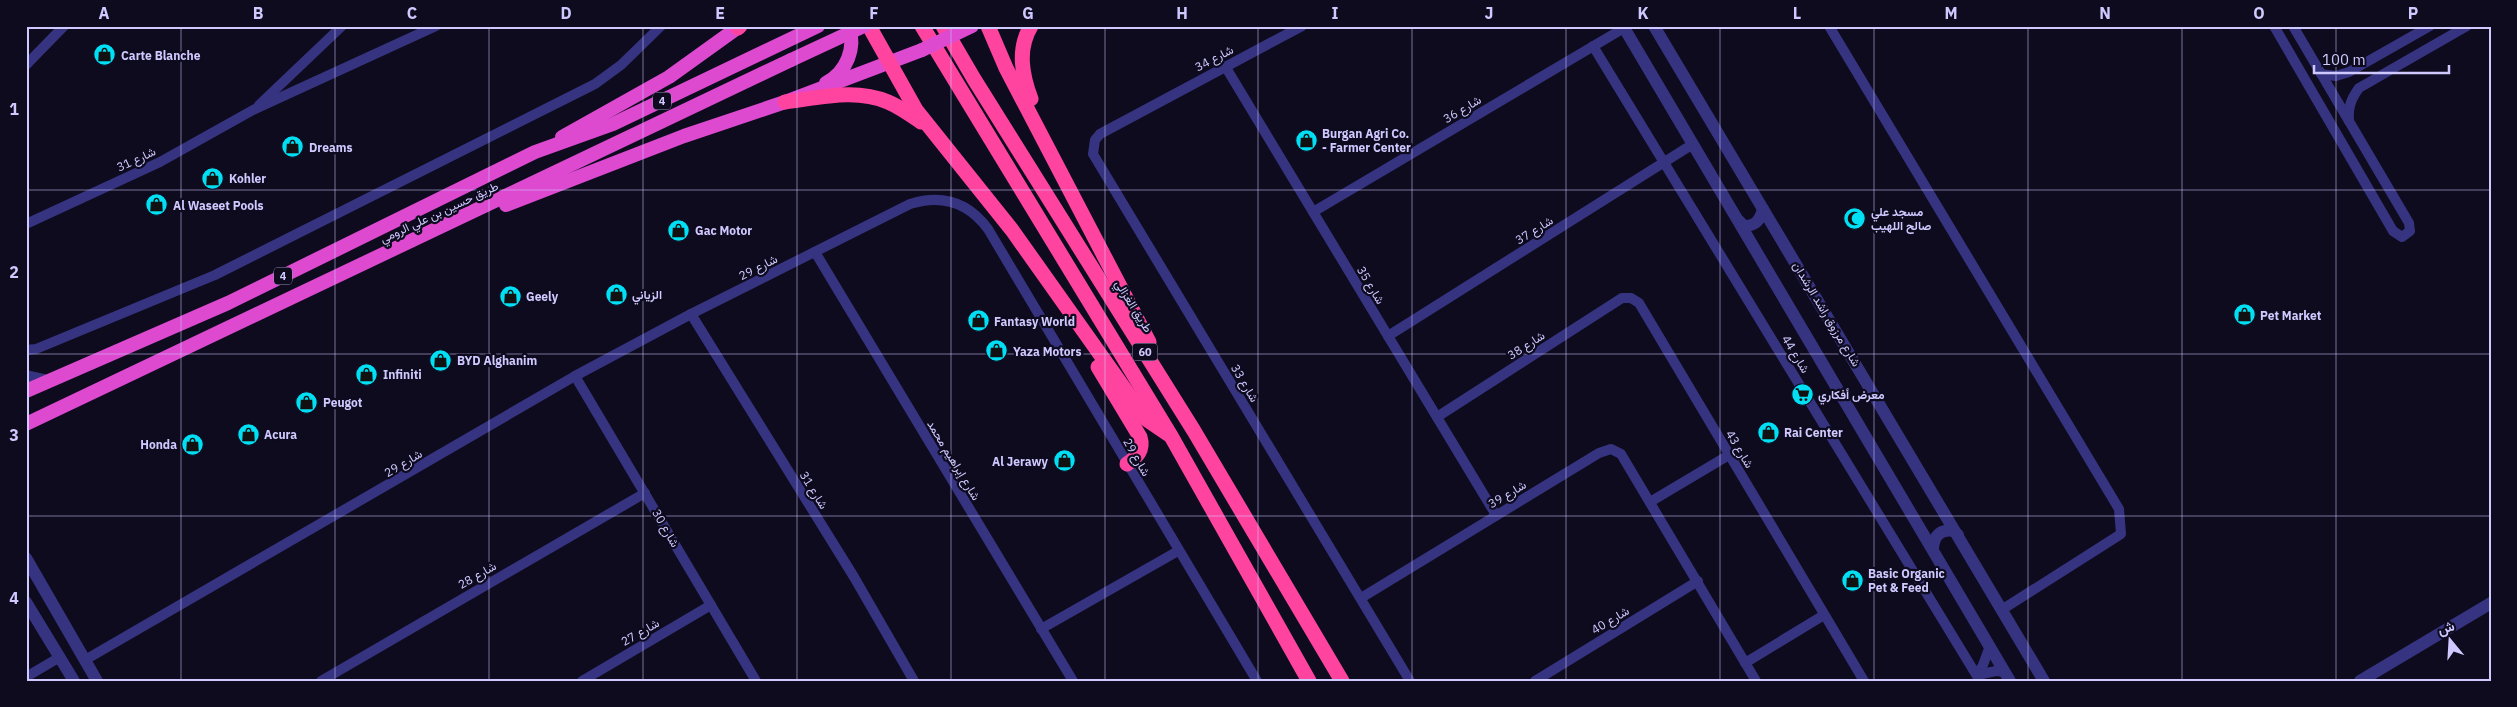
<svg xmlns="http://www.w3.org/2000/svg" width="2517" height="707" viewBox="0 0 2517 707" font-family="'IBM Plex Sans',Vazirmatn,sans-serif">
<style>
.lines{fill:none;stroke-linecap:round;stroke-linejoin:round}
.minor{stroke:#363480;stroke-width:10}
.tertiary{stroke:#363480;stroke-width:12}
.trunk{stroke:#dd4ad0;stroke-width:14}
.motorway{stroke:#ff44a0;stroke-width:15}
.trunk-bridge{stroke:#dd4ad0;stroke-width:14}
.grid{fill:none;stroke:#cfc9ff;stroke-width:1;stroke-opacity:0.55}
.labels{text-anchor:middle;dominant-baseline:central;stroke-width:4.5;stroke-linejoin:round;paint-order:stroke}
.shield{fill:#0e0b1f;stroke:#9590bc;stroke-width:1}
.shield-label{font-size:11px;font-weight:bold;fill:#cfc9ff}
.poi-label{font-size:12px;font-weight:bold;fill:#cfc9ff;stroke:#0e0b1f;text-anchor:start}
.street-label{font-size:12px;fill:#cfc9ff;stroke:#0e0b1f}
.neatline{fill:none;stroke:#cfc9ff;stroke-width:2}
.grid-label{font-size:16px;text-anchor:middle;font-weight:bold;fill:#cfc9ff}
</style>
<rect width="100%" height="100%" fill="#0e0b1f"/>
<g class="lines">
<!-- minor -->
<g class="minor">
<path d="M 1302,26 L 1100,134 L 1095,140 L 1093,154 L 1410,681"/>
<path d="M 1829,26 L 2119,509 L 2121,534 L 2003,609"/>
<path d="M 2274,26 L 2393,231 L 2402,237 L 2410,231 L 2409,223 L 2293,26"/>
<path d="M 1593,46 L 1980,681"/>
<path d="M 26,65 L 64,26"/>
<path d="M 1225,66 L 1496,515"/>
<path d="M 2321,74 L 2336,76 L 2349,72 L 2430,26"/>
<path d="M 259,105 L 342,26"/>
<path d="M 2349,121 C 2348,107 2351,99 2359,88 L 2467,26"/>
<path d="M 1313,212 L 1624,28"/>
<path d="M 26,224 L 160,162 L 253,110 L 436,26"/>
<path d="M 815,252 L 1073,681"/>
<path d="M 691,314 L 854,577 L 914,681"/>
<path d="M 1388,336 L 1693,144"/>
<path d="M 26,350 L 36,349 L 215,275 L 595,84 L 621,65 L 661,26"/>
<path d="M 575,376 L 756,681"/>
<path d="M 1437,417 L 1622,298 L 1631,298 L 1639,303 L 1864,681"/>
<path d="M 1650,502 L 1729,455"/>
<path d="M 1361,598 L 1599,453 L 1611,449 L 1621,454 L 1756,681"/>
<path d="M 1041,629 L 1178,551"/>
<path d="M 85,660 L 575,376 L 691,314 L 910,204 C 942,194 968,202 988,229 L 1257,681"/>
<path d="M 1745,663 L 1824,615"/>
<path d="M 1977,675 L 1983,665 L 1990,646"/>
<path d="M 1977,675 L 1996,671 L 2005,672"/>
<path d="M 26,677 L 60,657"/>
<path d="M 321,681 L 645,493"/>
<path d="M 582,681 L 711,605"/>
<path d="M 1535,681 L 1698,581"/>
</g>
<!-- tertiary -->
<g class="tertiary">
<path d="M 1623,26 L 2010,681"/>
<path d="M 1654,26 L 2044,681"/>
<path d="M 1739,221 L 1744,226 C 1756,226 1760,220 1763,209"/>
<path d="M 26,376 L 49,381"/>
<path d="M 1933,548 C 1934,535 1941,529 1954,531 L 1958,535"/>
<path d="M 26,558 L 97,681"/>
<path d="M 26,602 L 74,681"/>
<path d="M 2360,681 L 2491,603"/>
</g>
<!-- trunk -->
<g class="trunk">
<path d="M 826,83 C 847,72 856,48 849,26"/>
<path d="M 562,137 L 669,77 L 740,26"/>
<path d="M 506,205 L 684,136 L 785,102 L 922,50"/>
<path d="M 26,391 L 228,303 L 535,152 L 613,124 L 818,26"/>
<path d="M 26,424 L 791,60"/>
</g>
<!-- motorway -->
<g class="motorway">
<path d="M 869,26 L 916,110 L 1012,230 L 1146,419 L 1168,434"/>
<path d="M 922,26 L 1171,436 L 1309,681"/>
<path d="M 943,26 L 974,79 L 1194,431 L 1342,681"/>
<path d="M 988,26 L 1006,68 L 1149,342"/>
<path d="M 1031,26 C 1017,49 1022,75 1031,99"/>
<path d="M 738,28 L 740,26"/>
<path d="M 785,102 C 819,98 855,88 888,102 C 900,107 911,115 921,122"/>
<path d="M 1098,367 L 1140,437 C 1144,450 1137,457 1127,464"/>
</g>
<!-- trunk-bridge -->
<g class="trunk-bridge">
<path d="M 922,50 L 972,26"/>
<path d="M 791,60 L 864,26"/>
</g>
</g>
<!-- grid -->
<path class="grid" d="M 181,26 L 181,681M 335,26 L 335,681M 489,26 L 489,681M 643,26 L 643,681M 797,26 L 797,681M 951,26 L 951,681M 1105,26 L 1105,681M 1258,26 L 1258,681M 1412,26 L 1412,681M 1566,26 L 1566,681M 1720,26 L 1720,681M 1874,26 L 1874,681M 2028,26 L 2028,681M 2182,26 L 2182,681M 2336,26 L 2336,681M 26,190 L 2491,190M 26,354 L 2491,354M 26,516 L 2491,516"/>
<!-- icons -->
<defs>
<symbol id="shop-disc" viewBox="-11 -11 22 22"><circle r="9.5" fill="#00dff4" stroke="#0e0b1f"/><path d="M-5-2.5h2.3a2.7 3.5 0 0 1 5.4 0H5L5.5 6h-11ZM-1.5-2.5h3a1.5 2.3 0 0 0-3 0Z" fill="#111"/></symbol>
<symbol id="mosque-disc" viewBox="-11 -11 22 22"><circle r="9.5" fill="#00dff4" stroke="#0e0b1f"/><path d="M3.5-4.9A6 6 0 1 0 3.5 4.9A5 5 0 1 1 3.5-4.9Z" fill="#111"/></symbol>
<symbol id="supermarket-disc" viewBox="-11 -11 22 22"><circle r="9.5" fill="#00dff4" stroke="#0e0b1f"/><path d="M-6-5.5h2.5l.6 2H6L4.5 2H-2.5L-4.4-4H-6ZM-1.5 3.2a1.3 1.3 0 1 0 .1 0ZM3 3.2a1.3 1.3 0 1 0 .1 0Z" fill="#111"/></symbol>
</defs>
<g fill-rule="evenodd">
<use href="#shop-disc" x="92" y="42" width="25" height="25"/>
<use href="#shop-disc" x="1294" y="128" width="25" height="25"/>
<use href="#shop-disc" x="280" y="134" width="25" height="25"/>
<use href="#shop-disc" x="200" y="166" width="25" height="25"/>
<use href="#shop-disc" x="144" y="192" width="25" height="25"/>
<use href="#mosque-disc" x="1842" y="206" width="25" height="25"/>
<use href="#shop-disc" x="666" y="218" width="25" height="25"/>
<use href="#shop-disc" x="604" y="282" width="25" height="25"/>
<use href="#shop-disc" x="498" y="284" width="25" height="25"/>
<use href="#shop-disc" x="2232" y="302" width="25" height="25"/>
<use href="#shop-disc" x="966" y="308" width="25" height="25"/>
<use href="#shop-disc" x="984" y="338" width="25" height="25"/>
<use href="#shop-disc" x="428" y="348" width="25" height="25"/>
<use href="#shop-disc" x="354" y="362" width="25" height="25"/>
<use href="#supermarket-disc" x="1790" y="382" width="25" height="25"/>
<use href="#shop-disc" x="294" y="390" width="25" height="25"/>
<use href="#shop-disc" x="1756" y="420" width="25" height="25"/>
<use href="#shop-disc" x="236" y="422" width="25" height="25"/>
<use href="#shop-disc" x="180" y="432" width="25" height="25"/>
<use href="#shop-disc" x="1052" y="448" width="25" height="25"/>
<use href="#shop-disc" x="1840" y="568" width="25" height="25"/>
</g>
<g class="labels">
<!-- shield labels -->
<g class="shield">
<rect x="653" y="92.5" width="18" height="17" rx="4"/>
<rect x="274" y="267.5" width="18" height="17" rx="4"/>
<rect x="1132.5" y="343.5" width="25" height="17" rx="4"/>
</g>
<g class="shield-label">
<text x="662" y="101">4</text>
<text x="283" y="276">4</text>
<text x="1145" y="352">60</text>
</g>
<!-- poi labels -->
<g class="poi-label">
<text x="121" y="55">Carte Blanche</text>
<text x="1322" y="133">Burgan Agri Co.<tspan x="1322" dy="14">- Farmer Center</tspan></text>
<text x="309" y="147">Dreams</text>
<text x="229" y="178">Kohler</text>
<text x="173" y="205">Al Waseet Pools</text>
<text x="1871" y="211">مسجد علي<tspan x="1871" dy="14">صالح اللهيب</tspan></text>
<text x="695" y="230">Gac Motor</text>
<text x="632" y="294">الزياني</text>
<text x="526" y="296">Geely</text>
<text x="2260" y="315">Pet Market</text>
<text x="994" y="321">Fantasy World</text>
<text x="1013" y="351">Yaza Motors</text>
<text x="457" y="360">BYD Alghanim</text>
<text x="383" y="374">Infiniti</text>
<text x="1818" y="394">معرض أفكاري</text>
<text x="323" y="402">Peugot</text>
<text x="1784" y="432">Rai Center</text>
<text x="264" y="434">Acura</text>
<text x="177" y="444" text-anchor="end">Honda</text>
<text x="1048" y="461" text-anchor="end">Al Jerawy</text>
<text x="1868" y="573">Basic Organic<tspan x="1868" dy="14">Pet &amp; Feed</tspan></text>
</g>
<!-- street labels -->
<g class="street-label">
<text transform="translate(1214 58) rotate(-28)">شارع 34</text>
<text transform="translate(1462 109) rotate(-31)">شارع 36</text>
<text transform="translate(136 159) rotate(-25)">شارع 31</text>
<text transform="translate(439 212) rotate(-25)">طريق حسين بن علي الرومي</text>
<text transform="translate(1534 230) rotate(-32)">شارع 37</text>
<text transform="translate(758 267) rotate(-27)">شارع 29</text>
<text transform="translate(1371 285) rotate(59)">شارع 35</text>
<text transform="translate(1134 306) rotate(58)">طريق الغزالي</text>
<text transform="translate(1827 314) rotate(59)">شارع مرزوق راشد الرشدان</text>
<text transform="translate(1526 345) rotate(-33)">شارع 38</text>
<text transform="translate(1796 354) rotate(59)">شارع 44</text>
<text transform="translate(1245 383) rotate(59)">شارع 33</text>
<text transform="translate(1740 449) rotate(59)">شارع 43</text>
<text transform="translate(1137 457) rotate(60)">شارع 29</text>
<text transform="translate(954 460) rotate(59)">شارع إبراهيم محمد</text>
<text transform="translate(403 463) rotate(-31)">شارع 29</text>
<text transform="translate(814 490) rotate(58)">شارع 31</text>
<text transform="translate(1507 494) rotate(-31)">شارع 39</text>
<text transform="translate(666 528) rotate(60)">شارع 30</text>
<text transform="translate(477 575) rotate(-30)">شارع 28</text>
<text transform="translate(1610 620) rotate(-31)">شارع 40</text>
<text transform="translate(640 632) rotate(-30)">شارع 27</text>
</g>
</g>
<!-- border -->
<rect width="2517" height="707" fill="none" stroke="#0e0b1f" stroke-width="55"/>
<!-- north arrow -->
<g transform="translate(2450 640) rotate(342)" stroke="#0e0b1f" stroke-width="4" paint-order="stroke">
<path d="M0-4L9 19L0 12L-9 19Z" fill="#cfc9ff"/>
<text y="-8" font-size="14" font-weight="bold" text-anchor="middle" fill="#cfc9ff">ش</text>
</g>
<!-- scale -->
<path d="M2314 65v8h135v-8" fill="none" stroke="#cfc9ff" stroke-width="2.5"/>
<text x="2322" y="65" font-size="15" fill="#cfc9ff" stroke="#0e0b1f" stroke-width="4" paint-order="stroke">100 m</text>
<rect x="28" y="28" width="2462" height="652" class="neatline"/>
<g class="grid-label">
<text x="104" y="19">A</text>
<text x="258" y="19">B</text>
<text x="412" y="19">C</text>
<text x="566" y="19">D</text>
<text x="720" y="19">E</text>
<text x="874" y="19">F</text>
<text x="1028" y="19">G</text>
<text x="1182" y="19">H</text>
<text x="1335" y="19">I</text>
<text x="1489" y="19">J</text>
<text x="1643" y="19">K</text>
<text x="1797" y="19">L</text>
<text x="1951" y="19">M</text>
<text x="2105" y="19">N</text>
<text x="2259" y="19">O</text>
<text x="2413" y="19">P</text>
<text x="14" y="115">1</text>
<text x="14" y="278">2</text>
<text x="14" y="441">3</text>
<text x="14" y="604">4</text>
</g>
</svg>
